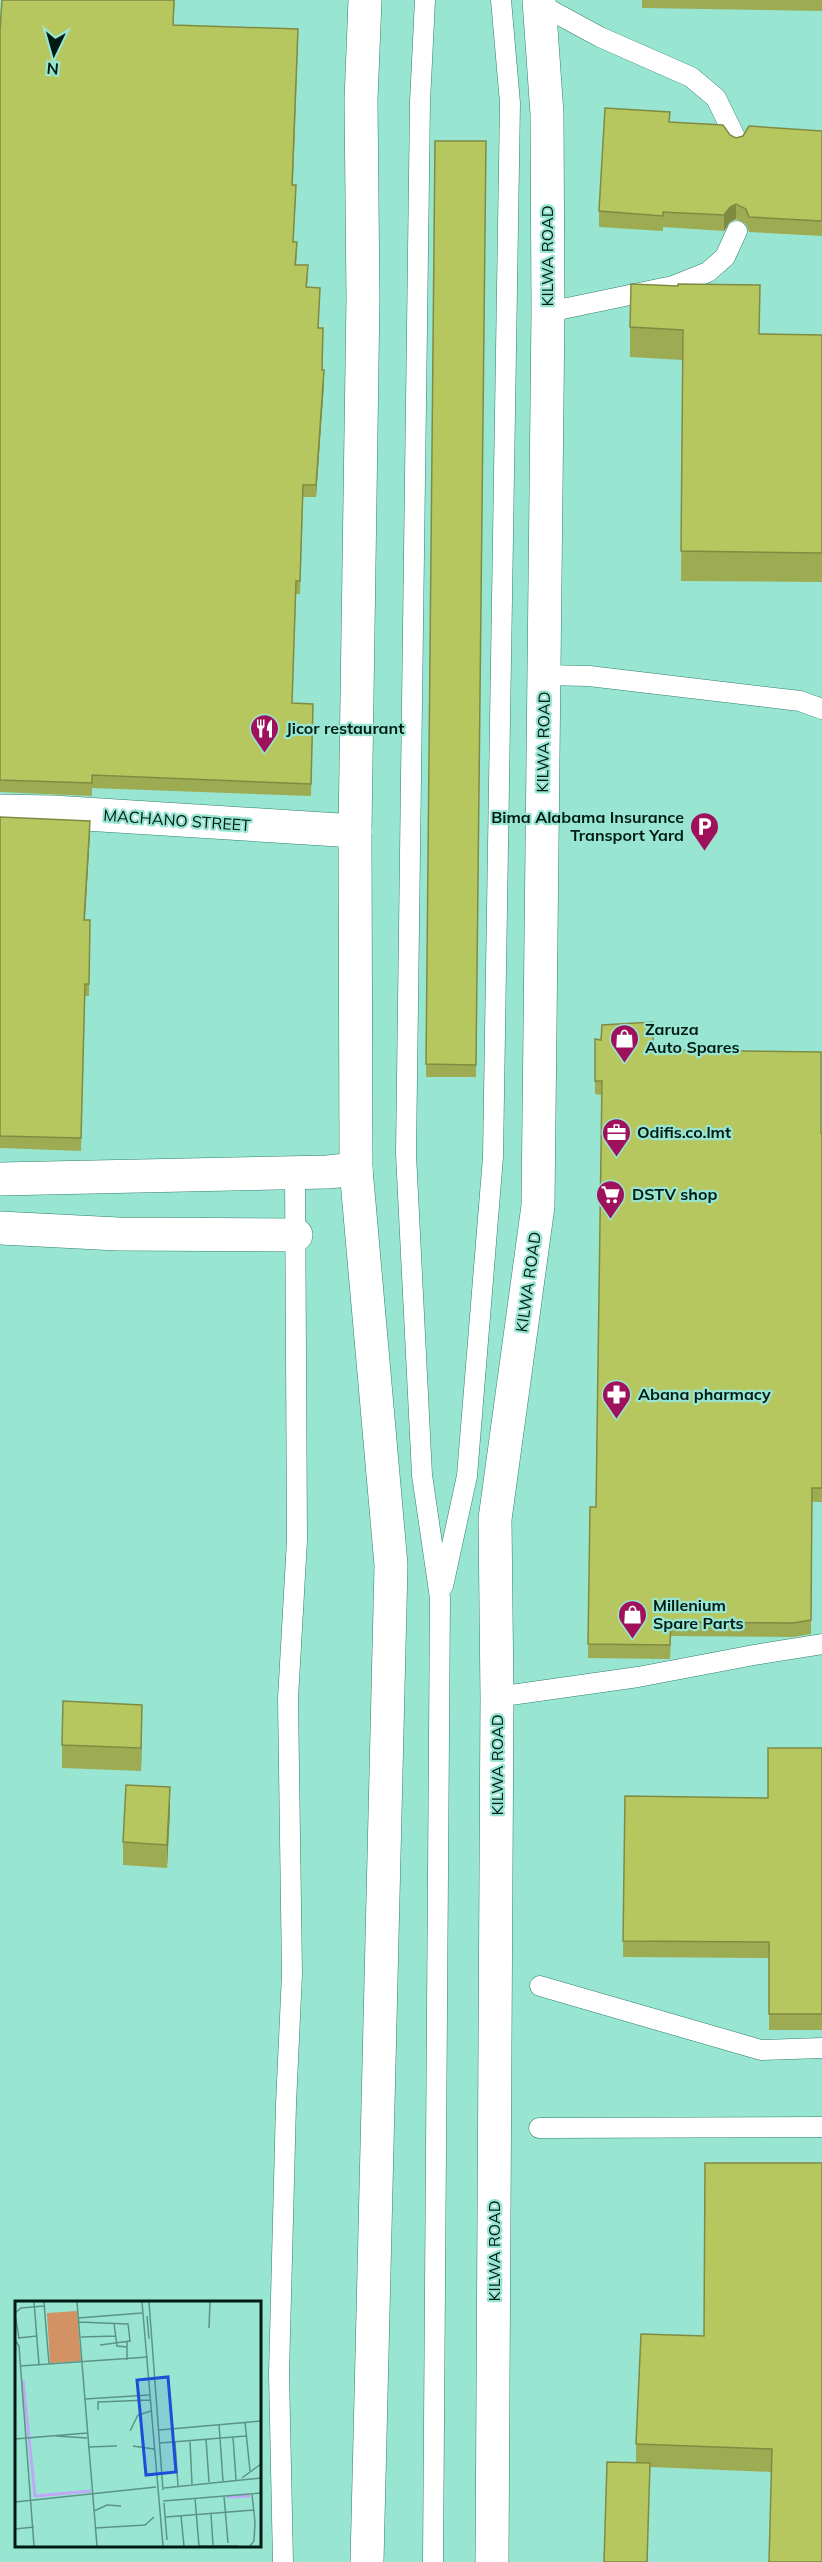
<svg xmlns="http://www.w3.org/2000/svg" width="822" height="2562" viewBox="0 0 822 2562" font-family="Mulish,sans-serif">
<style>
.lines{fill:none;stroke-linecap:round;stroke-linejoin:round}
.lane-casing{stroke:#307f6e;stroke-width:21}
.street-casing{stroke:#307f6e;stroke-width:34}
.highway-casing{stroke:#307f6e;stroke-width:34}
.lane{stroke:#fff;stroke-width:20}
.street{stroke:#fff;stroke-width:33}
.highway{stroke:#fff;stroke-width:33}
.wall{fill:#9dab52}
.shaded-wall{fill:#808b42}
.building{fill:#b7c75f;stroke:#808b42;stroke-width:1.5}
.labels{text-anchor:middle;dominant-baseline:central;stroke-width:4.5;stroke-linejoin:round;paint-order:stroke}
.street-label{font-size:16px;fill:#001a14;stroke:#98e6d2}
.poi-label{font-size:16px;font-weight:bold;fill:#001a14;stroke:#98e6d2;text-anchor:start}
.inset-river{fill:none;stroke:#beaaf3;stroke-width:3}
.inset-road{fill:none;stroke:#5b9486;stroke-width:1.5}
.view{fill:#1d4ed8;fill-opacity:0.15;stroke:#1d4ed8;stroke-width:3}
.inset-edge{fill:none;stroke:#001a14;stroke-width:3}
</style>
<rect width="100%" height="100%" fill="#98e6d2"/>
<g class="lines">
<defs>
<g id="lane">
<path d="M 425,0 L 420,102 L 406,1154 L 422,1475 L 440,1598 L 433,2562"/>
<path d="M 539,4 L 600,37 L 691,77 L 716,98 L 737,141"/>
<path d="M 548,312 L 673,286 L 708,272 L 725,257 L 737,231"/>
<path d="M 544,675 L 589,676 L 800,701 L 822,709"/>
<path d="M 443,1586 L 467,1476 L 493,1157 L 510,103 L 501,0"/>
<path d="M 497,1697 L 638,1677 L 754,1655 L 822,1644"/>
<path d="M 540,1986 L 761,2050 L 822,2048"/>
<path d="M 539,2128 L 822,2127"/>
<path d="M 283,2562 L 279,2374 L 286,2104 L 292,1974 L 288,1699 L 297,1540 L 295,1172"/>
</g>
<g id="street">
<path d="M 0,811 L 53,812 L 355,831"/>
<path d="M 0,1179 L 328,1172 L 356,1169"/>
<path d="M 0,1228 L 118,1234 L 296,1235"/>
</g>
<g id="highway">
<path d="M 365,0 L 361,100 L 363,298 L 355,831 L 356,1169 L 391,1565 L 367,2562"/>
<path d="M 492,2562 L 497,1697 L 495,1519 L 538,1206 L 548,312 L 547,114 L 539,0"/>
</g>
</defs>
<!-- lane casing -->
<use href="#lane" class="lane-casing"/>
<!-- street casing -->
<use href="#street" class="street-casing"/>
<!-- highway casing -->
<use href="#highway" class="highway-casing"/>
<!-- lane -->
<use href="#lane" class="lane"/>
<!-- street -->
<use href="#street" class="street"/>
<!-- highway -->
<use href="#highway" class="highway"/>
</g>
<!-- wall -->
<g class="wall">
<path d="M 175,0 L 173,25 L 298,41 L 293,185 L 296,197 L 293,242 L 297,255 L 296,265 L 308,278 L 307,287 L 319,328 L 324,383 L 316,497 L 303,497 L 300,594 L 296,594 L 292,703 L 313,716 L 311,796 L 92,788 L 92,796 L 0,792 L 0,30 Z"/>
<path d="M 642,0 L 822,0 L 822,11 L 642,8 Z"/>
<path d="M 670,122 L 730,135 L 736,138 L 822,131 L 822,236 L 749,232 L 746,224 L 736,219 L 730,222 L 724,231 L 663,227 L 663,231 L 599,227 L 599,211 Z"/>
<path d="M 435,141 L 486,141 L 476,1077 L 426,1077 Z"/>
<path d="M 678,286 L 760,334 L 822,335 L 822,582 L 681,581 L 683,360 L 630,357 L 630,327 Z"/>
<path d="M 0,817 L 90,833 L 85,920 L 90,920 L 89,996 L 85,996 L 81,1151 L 0,1148 Z"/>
<path d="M 595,1039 L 653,1050 L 822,1133 L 822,1502 L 812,1502 L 811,1634 L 793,1637 L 671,1636 L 670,1659 L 588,1658 L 590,1507 L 596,1507 L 602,1095 L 595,1094 Z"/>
<path d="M 142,1728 L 141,1771 L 62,1768 L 62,1745 Z"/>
<path d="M 822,1748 L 822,2030 L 769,2030 L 769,1958 L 623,1957 L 625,1796 L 768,1798 Z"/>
<path d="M 170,1810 L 167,1868 L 123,1865 L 123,1842 Z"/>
<path d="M 822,2163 L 772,2472 L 650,2467 L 636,2463 L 636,2444 L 704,2336 Z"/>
</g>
<!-- shaded-wall -->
<g class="shaded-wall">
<path d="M 736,204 L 736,219 L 730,222 L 724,231 L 724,215 L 730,207 Z"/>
<path d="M 324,370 L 324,383 L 316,497 L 316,485 Z"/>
<path d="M 90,821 L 90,833 L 84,932 L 84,920 Z"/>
<path d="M 142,1705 L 142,1728 L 141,1771 L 141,1748 Z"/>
<path d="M 170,1787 L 170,1810 L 167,1868 L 167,1845 Z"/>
</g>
<!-- building -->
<g class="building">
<path d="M 2,0 L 174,0 L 173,25 L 298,29 L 292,185 L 296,185 L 293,242 L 297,242 L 295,265 L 308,265 L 306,287 L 320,288 L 318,328 L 323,328 L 322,370 L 324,370 L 316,485 L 303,485 L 300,581 L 296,581 L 292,703 L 313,704 L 311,784 L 92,775 L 92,783 L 0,780 L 0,30 Z"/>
<path d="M 605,108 L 670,112 L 669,122 L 723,125 L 730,135 L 736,138 L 743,136 L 749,126 L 822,131 L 822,221 L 749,217 L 746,209 L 736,204 L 730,207 L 724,215 L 663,212 L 663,216 L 599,211 Z"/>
<path d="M 435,141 L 486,141 L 476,1065 L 426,1064 Z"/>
<path d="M 631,284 L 678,286 L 678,284 L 760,285 L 759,334 L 822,335 L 822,553 L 681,551 L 683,330 L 630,327 Z"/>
<path d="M 0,817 L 90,821 L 84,920 L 90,920 L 89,984 L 85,984 L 81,1138 L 0,1136 Z"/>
<path d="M 653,1022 L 653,1050 L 821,1052 L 821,1133 L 822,1133 L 822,1488 L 812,1488 L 811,1620 L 793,1623 L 671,1622 L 670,1645 L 588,1644 L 590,1507 L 596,1507 L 602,1081 L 595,1081 L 595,1039 L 601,1040 L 602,1025 Z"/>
<path d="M 63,1701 L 142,1705 L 141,1748 L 62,1745 Z"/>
<path d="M 768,1748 L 822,1748 L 822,2014 L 769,2014 L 769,1942 L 623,1941 L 625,1796 L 768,1798 Z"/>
<path d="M 126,1785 L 170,1787 L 167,1845 L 123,1842 Z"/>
<path d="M 705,2163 L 822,2163 L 822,2562 L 769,2562 L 772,2449 L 636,2444 L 641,2334 L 704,2336 Z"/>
<path d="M 607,2462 L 650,2463 L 647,2562 L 604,2562 Z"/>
</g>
<!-- icons -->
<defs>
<symbol id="restaurant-pin" viewBox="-11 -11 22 30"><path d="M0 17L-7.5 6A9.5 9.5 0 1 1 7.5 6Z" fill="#9f115b" stroke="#98e6d2"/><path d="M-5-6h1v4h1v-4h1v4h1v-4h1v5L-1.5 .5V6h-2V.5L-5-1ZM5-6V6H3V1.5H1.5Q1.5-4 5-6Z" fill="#fff"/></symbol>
<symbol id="parking-pin" viewBox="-11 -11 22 30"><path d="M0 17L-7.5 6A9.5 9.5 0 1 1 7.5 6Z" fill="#9f115b" stroke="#98e6d2"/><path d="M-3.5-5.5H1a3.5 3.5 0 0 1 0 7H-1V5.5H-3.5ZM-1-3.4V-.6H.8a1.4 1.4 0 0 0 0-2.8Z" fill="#fff"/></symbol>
<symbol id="shop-pin" viewBox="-11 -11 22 30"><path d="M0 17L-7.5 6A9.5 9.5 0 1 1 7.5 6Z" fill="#9f115b" stroke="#98e6d2"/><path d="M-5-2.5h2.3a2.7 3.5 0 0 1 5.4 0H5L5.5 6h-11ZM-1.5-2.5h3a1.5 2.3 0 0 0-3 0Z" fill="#fff"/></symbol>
<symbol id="office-pin" viewBox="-11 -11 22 30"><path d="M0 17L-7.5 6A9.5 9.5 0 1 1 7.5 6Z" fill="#9f115b" stroke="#98e6d2"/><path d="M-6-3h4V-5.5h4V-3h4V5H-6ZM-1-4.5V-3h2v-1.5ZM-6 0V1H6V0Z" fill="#fff"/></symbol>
<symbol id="supermarket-pin" viewBox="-11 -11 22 30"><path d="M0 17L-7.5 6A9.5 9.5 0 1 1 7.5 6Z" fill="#9f115b" stroke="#98e6d2"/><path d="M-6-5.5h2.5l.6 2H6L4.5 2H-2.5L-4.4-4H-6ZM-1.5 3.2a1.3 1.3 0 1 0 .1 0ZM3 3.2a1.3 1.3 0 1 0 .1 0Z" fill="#fff"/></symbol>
<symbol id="pharmacy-pin" viewBox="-11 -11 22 30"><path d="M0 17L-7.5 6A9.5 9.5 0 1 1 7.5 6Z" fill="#9f115b" stroke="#98e6d2"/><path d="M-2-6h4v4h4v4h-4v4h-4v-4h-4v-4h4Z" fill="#fff"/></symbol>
</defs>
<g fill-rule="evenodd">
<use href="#restaurant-pin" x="248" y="712" width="33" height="45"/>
<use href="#parking-pin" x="688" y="810" width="33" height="45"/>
<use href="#shop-pin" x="608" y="1022" width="33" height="45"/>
<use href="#office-pin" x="600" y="1116" width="33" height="45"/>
<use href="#supermarket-pin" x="594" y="1178" width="33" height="45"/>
<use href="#pharmacy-pin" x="600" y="1378" width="33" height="45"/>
<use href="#shop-pin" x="616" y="1598" width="33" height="45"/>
</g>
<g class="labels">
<!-- street labels -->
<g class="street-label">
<text transform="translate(547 256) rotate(-90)">KILWA ROAD</text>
<text transform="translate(543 742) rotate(-89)">KILWA ROAD</text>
<text transform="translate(177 820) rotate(4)">MACHANO STREET</text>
<text transform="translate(528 1282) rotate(-82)">KILWA ROAD</text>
<text transform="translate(497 1765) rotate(-90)">KILWA ROAD</text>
<text transform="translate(494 2251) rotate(-90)">KILWA ROAD</text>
</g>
<!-- poi labels -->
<g class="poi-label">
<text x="286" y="728">Jicor restaurant</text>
<text x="684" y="817" text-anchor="end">Bima Alabama Insurance<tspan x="684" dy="18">Transport Yard</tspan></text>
<text x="645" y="1029">Zaruza<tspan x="645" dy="18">Auto Spares</tspan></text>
<text x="637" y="1132">Odifis.co.lmt</text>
<text x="632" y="1194">DSTV shop</text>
<text x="638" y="1394">Abana pharmacy</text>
<text x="653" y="1605">Millenium<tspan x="653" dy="18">Spare Parts</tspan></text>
</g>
</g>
<!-- overview -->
<g transform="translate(15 2301)">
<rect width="246" height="246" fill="#98e6d2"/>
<path d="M 62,10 L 66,60 L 35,62 L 32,12 Z" fill="#d29263"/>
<path class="inset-river" d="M 8,79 L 20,195 L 76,190M 212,196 L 235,195"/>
<path class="inset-road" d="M 19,1 L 24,64M 29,1 L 34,63M 62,1 L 82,245M 127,1 L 148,245M 134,1 L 148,189M 0,12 L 6,7 L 29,5M 0,13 L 4,37M 132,15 L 134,38M 63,17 L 127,12M 63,21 L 113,23 L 115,40 L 85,44M 99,22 L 102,45 L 112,46M 194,27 L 195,1M 66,36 L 101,35M 3,37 L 22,35M 0,39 L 4,45 L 19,245M 112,41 L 112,59M 5,65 L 133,56M 70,98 L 134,94M 83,109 L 83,101 L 135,99M 230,121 L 235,170M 204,123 L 208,180M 144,129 L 246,120M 115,130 L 123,114 L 136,110M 41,135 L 72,137M 218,136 L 221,179M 0,138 L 72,132M 191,138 L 194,181M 175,140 L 177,183M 160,141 L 163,185M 145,142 L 231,135M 118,145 L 139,148M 73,146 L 102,145M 227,177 L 246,163M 149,187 L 246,177M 209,195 L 213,242M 180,197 L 184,245M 148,200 L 246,192M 0,201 L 141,186M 149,202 L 152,239M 79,210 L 92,204 L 106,205M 196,213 L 198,244M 166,215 L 169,245M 151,216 L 239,209M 80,227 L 130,224 L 139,216M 0,228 L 19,226M 185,245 L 223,245M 235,245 L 239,240 L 240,221 L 237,193"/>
<path class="view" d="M 153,76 L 161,171 L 131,174 L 122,79 Z"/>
<rect width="246" height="246" class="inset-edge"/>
</g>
<!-- north arrow -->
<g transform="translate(54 54) rotate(185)" stroke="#98e6d2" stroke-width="4.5" paint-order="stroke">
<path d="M0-4.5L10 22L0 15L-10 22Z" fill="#001a14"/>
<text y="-9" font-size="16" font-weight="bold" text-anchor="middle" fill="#001a14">N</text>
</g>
</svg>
